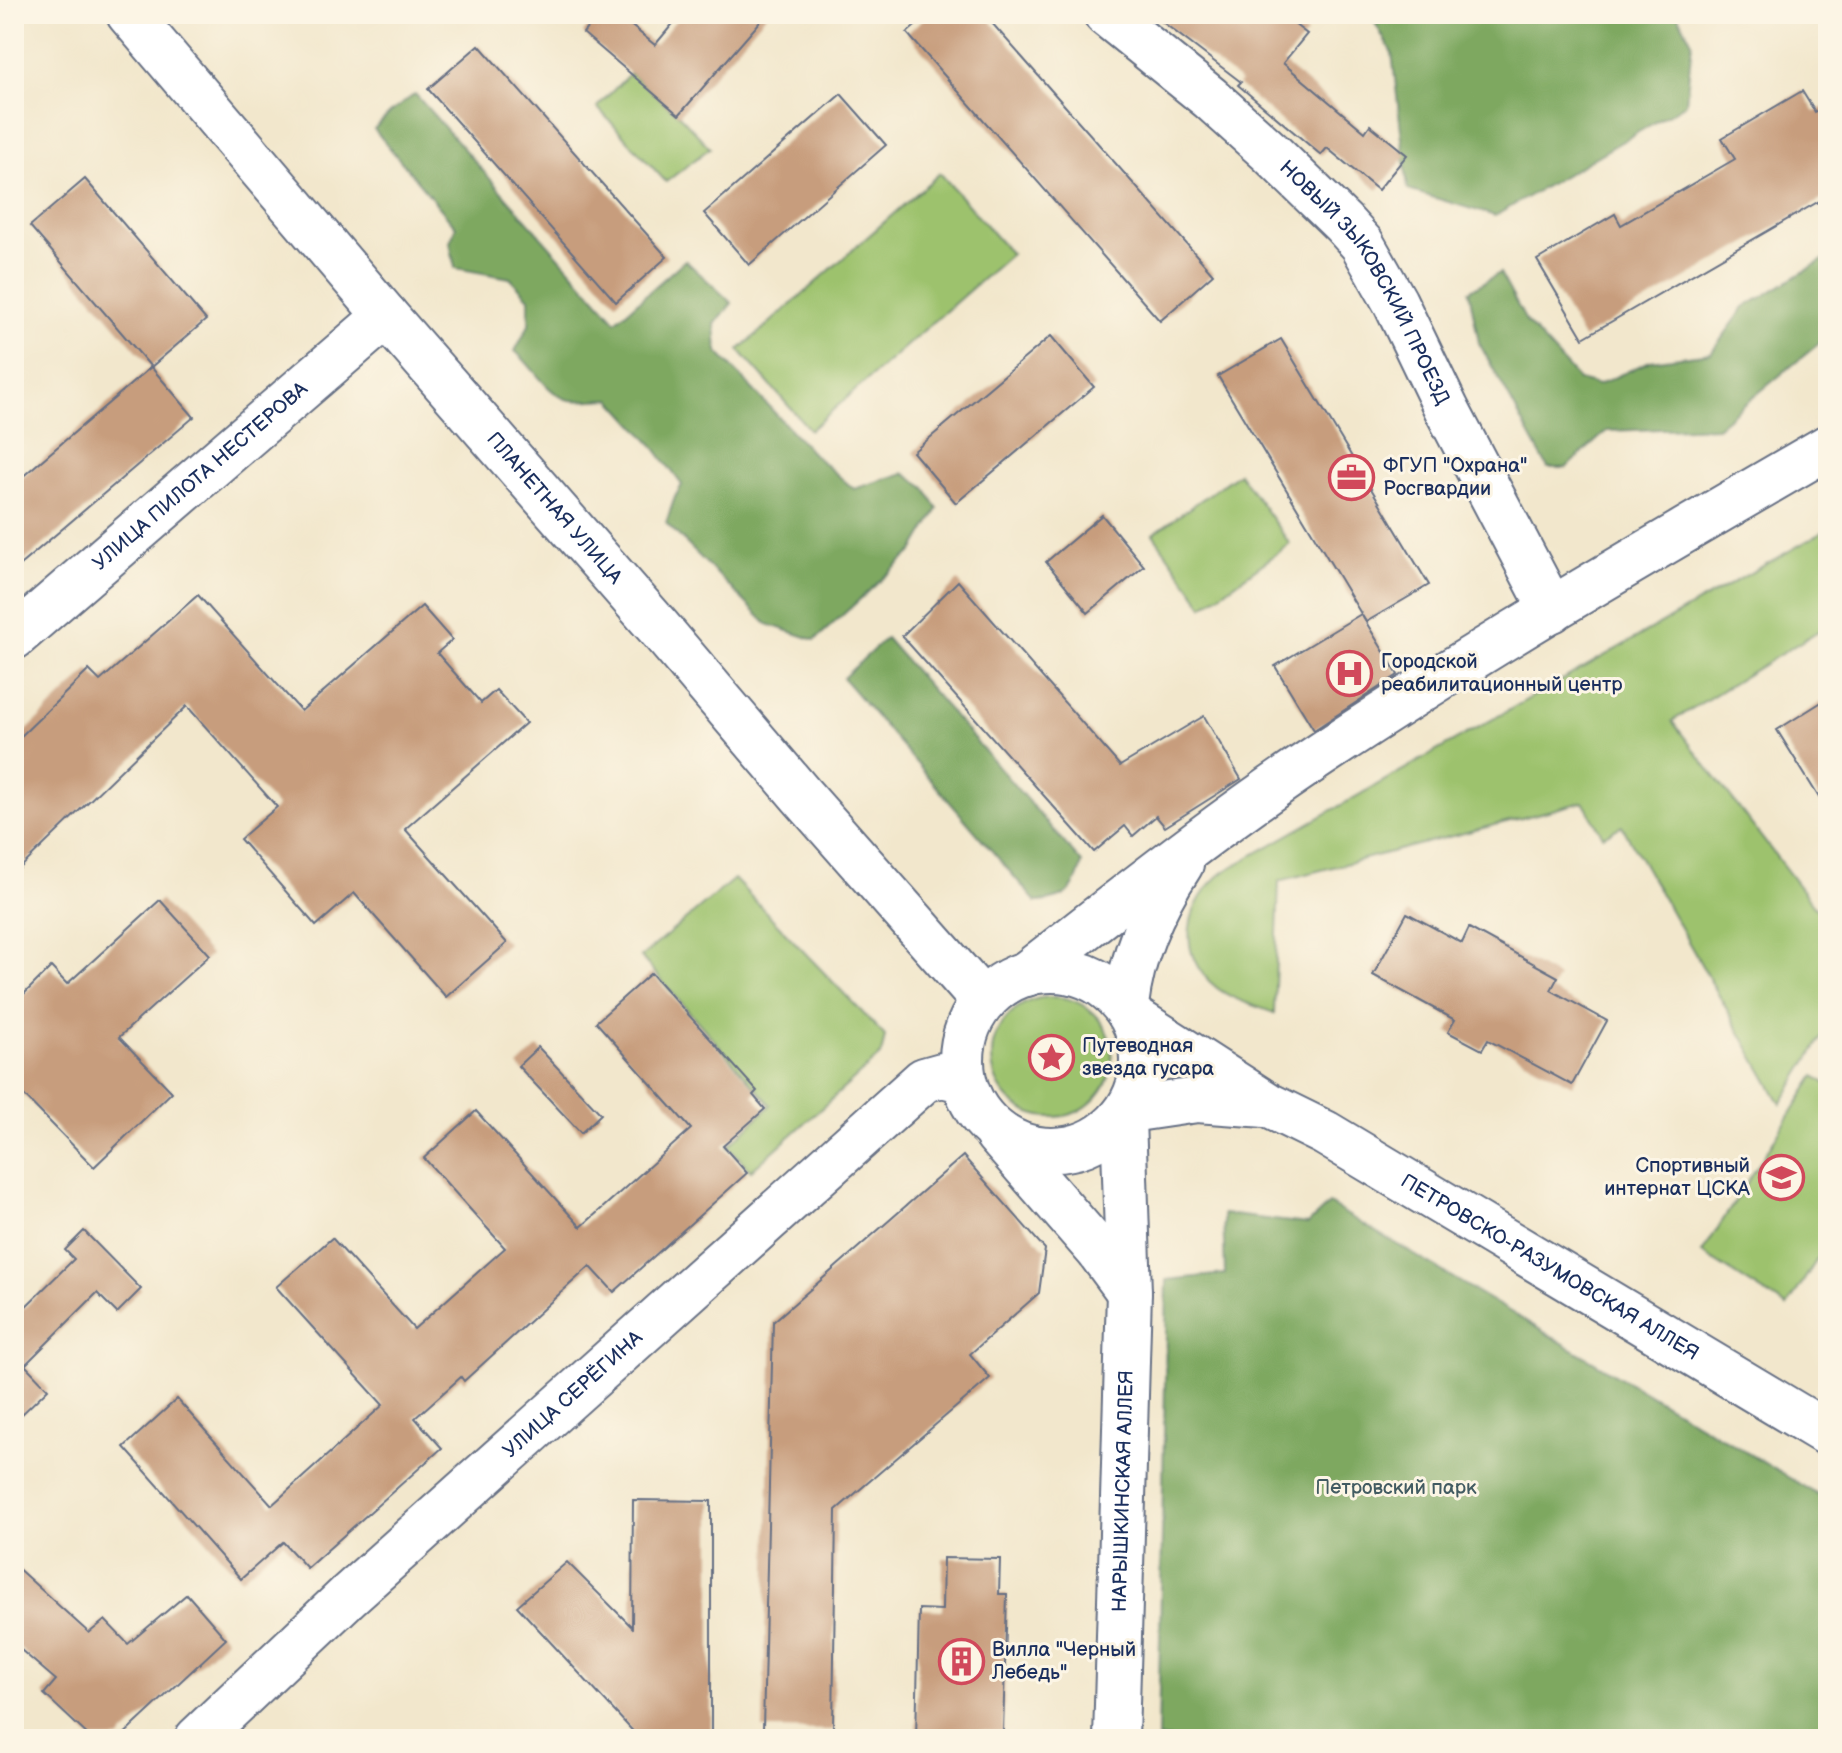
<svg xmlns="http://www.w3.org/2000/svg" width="1842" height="1753" viewBox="0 0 1842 1753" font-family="'Balsamiq Sans',sans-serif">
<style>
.green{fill:#9dc26d;stroke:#5c7866;stroke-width:2}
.forest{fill:#7ea860;stroke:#4c6c5f;stroke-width:2}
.building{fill:#c79d7d}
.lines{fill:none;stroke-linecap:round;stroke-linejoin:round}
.minor-casing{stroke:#666f84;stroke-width:48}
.minor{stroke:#fff;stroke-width:44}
.labels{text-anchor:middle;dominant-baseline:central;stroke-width:6;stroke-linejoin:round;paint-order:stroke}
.street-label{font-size:20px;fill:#1b2f5e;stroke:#fcf5e5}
.poi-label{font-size:20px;fill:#1b2f5e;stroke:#fcf5e5;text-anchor:start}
.park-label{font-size:20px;fill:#425b62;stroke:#fcf5e5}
</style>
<rect width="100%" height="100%" fill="#fcf5e5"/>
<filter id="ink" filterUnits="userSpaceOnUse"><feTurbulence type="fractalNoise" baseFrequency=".0125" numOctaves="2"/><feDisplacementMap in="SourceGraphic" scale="16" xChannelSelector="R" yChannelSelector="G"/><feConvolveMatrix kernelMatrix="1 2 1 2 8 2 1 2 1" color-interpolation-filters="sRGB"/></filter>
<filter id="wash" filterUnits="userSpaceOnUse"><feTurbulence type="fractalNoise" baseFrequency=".006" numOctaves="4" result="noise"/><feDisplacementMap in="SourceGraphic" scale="32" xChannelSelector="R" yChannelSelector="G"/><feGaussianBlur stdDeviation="1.8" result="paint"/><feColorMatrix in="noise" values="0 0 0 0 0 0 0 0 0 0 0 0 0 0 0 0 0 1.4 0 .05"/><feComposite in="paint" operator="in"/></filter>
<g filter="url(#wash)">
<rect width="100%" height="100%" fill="#f2e7cc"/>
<!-- green -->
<g class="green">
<path d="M 630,73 L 679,115 L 710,148 L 666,182 L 597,107 Z"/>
<path d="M 940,173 L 1011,254 L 810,430 L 739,350 Z"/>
<path d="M 1239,473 L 1290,544 L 1204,606 L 1153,534 Z"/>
<path d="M 1828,529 L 1828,625 L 1672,721 L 1828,924 L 1828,1028 L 1781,1104 L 1622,826 L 1603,836 L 1583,802 L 1279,881 L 1274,1013 C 1256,1006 1233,1000 1217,988 C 1173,954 1186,900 1225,871 Z"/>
<path d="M 734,879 L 885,1036 L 881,1055 L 751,1171 L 728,1146 L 771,1105 L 641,957 Z"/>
<circle cx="1052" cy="1057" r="60"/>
<path d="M 1815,1076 L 1828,1085 L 1828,1242 L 1787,1307 L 1702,1253 Z"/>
</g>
<!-- forest -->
<g class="forest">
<path d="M 1370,14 L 1677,14 L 1692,42 L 1686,104 L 1495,216 L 1408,190 L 1392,53 Z"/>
<path d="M 415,94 L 616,321 L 685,260 L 732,303 L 715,324 L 717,351 L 814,455 L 854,489 L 904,473 L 925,488 L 938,509 L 913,551 L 815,640 L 767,624 L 666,523 L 675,497 L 682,485 L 651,443 L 611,399 C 598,399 578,403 566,399 C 545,391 532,365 515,351 L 529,325 L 529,298 L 510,278 L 455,268 L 450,242 L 456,227 L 374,129 L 391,112 Z"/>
<path d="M 1828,257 L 1828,336 L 1717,427 L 1607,431 L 1566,468 L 1548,468 L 1479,343 L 1469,291 L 1500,273 L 1527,323 L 1579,380 L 1598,385 L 1650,361 L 1711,353 L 1744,308 Z"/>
<path d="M 886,638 L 1082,863 C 1075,892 1066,900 1036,902 L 843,678 Z"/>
<path d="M 1329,1204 L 1828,1501 L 1828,1739 L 1158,1739 L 1167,1280 L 1225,1274 L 1223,1214 L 1308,1224 Z"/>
</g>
<g id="blocks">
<!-- building -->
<g class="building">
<path d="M 599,14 L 617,14 L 655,45 L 681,14 L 767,14 L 679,115 L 583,33 Z"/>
<path d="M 929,14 L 984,14 L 1213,274 L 1160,321 L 907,33 Z"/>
<path d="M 1152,14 L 1227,14 L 1241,25 L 1250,14 L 1281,14 L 1307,34 L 1283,63 L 1365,132 L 1370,125 L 1407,155 L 1378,190 L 1327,148 L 1321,155 L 1238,85 L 1241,82 Z"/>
<path d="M 479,45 L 667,257 L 616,302 L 428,89 Z"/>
<path d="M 1802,91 L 1815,112 L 1828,105 L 1828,196 L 1583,338 L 1537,260 L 1615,214 L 1621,225 L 1735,159 L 1722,138 Z"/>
<path d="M 841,94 L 886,145 L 749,265 L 704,213 Z"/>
<path d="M 85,179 L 206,320 L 151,367 L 30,226 Z"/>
<path d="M 1051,336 L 1094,387 L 956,503 L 913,452 Z"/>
<path d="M 1281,339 L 1429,585 L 1366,622 L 1218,376 Z"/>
<path d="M 151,367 L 194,417 L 14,570 L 14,484 Z"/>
<path d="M 1102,515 L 1144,566 L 1088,613 L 1046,562 Z"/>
<path d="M 958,581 L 1120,766 L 1204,716 L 1241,779 L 1165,827 L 1156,816 L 1133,836 L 1125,826 L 1094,852 L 902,636 Z"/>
<path d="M 198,595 L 301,711 L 422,606 L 452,640 L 437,653 L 481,703 L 496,690 L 526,723 L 405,829 L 507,943 L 446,997 L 354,893 L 316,926 L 240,839 L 277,807 L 187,706 L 14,874 L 14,743 L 89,670 L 100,681 Z"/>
<path d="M 1361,614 L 1398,675 L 1314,730 L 1275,666 Z"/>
<path d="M 1828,698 L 1828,812 L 1777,730 Z"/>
<path d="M 160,900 L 210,955 L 119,1037 L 172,1092 L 94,1167 L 14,1085 L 14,1004 L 51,967 L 67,984 Z"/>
<path d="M 1407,913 L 1462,943 L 1469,928 L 1558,977 L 1551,990 L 1607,1021 L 1572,1085 L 1488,1040 L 1482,1050 L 1448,1032 L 1455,1020 L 1373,975 Z"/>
<path d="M 651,973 L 757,1091 L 753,1095 L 765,1109 L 723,1146 L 747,1173 L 614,1292 L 590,1266 L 464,1381 L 461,1377 L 415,1418 L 442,1448 L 307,1568 L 283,1542 L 241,1579 L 124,1447 L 177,1399 L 272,1505 L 383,1405 L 276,1287 L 332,1238 L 414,1329 L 505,1248 L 424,1158 L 476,1111 L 581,1227 L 691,1129 L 596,1022 Z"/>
<path d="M 538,1047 L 601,1114 L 581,1133 L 518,1066 Z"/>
<path d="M 963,1156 L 1045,1249 L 1039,1293 L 970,1354 L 990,1378 L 836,1510 L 833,1730 L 763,1729 L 773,1322 Z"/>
<path d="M 84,1231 L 141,1289 L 117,1313 L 97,1293 L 25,1365 L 48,1389 L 14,1422 L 14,1318 L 74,1259 L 65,1250 Z"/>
<path d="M 633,1500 L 711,1501 L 711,1739 L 640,1739 L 517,1606 L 567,1562 L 632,1627 Z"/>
<path d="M 943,1558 L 1000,1559 L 999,1594 L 1007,1594 L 1003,1732 L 959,1730 L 959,1739 L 916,1739 L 919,1609 L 942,1610 Z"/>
<path d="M 14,1565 L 89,1633 L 105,1620 L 128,1644 L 187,1594 L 226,1639 L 119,1739 L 92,1739 L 44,1694 L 56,1680 L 14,1644 Z"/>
</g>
</g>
</g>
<g filter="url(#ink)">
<use href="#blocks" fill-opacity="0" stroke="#666f84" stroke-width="2"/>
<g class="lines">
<defs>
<g id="minor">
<path id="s1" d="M 129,14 L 386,316 L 659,628 L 801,795 L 983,1001"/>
<path id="s2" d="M 1106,14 L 1210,98 L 1271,153 L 1343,223 L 1362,244 L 1395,302 L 1447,410 L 1552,610"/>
<path id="s3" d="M 14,637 L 386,316"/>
<circle cx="1052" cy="1060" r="90"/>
<path d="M 1026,974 C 1123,899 1219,822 1322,754 C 1486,645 1658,546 1828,447"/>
<path d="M 1126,1005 C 1132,953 1152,908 1181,864"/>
<path id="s4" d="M 1133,1018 L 1268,1105 L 1325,1133 L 1828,1434"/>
<path d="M 1129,1110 L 1197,1100 L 1266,1105"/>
<path d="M 997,1134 L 1098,1250 L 1129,1292"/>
<path id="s5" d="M 197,1739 L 349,1595 L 924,1080 L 942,1075 L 963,1080"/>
<path id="s6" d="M 1116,1739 L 1129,1292 L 1123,1118"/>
</g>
</defs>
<!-- minor casing -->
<use href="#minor" class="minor-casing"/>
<!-- minor -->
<use href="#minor" class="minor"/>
</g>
</g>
<!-- icons -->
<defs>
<symbol id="office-ring" viewBox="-11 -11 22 22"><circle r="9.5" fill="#fcf5e5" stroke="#d1495b" stroke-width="1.5"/><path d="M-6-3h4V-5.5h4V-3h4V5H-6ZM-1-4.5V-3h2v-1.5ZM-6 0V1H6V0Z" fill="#d1495b"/></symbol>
<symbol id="hospital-ring" viewBox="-11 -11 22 22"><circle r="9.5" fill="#fcf5e5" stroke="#d1495b" stroke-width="1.5"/><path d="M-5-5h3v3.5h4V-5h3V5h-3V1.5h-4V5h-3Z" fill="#d1495b"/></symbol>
<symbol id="sight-ring" viewBox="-11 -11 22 22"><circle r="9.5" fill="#fcf5e5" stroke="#d1495b" stroke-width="1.5"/><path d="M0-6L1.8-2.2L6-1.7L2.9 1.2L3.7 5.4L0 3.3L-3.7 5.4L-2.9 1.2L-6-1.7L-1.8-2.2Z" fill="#d1495b"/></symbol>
<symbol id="school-ring" viewBox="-11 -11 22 22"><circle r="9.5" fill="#fcf5e5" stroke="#d1495b" stroke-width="1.5"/><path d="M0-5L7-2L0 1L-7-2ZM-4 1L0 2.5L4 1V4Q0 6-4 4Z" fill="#d1495b"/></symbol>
<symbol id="building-ring" viewBox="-11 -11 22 22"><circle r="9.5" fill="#fcf5e5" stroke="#d1495b" stroke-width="1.5"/><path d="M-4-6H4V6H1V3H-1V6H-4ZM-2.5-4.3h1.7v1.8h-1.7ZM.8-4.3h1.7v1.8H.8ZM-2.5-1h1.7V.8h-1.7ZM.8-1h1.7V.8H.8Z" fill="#d1495b"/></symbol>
</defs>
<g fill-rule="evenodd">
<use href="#office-ring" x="1326" y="452" width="51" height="51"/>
<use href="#hospital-ring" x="1324" y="648" width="51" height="51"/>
<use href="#sight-ring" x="1026" y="1032" width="51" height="51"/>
<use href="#school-ring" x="1756" y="1152" width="51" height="51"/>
<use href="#building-ring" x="936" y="1636" width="51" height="51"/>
</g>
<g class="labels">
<!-- street labels -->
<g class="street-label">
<text stroke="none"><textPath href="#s2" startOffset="378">НОВЫЙ ЗЫКОВСКИЙ ПРОЕЗД</textPath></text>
<text stroke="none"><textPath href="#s3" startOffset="246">УЛИЦА ПИЛОТА НЕСТЕРОВА</textPath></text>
<text stroke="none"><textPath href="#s1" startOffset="652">ПЛАНЕТНАЯ УЛИЦА</textPath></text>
<text stroke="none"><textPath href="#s4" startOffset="486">ПЕТРОВСКО-РАЗУМОВСКАЯ АЛЛЕЯ</textPath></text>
<text stroke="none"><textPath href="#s5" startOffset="510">УЛИЦА СЕРЁГИНА</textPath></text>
<text stroke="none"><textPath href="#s6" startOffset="248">НАРЫШКИНСКАЯ АЛЛЕЯ</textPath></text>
</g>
<!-- poi labels -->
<g class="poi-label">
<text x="1383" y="466">ФГУП "Охрана"<tspan x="1383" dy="23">Росгвардии</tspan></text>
<text x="1381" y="662">Городской<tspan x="1381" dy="23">реабилитационный центр</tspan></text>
<text x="1082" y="1046">Путеводная<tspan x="1082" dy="23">звезда гусара</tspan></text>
<text x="1750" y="1166" text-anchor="end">Спортивный<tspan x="1750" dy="23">интернат ЦСКА</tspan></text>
<text x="992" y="1650">Вилла "Черный<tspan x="992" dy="23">Лебедь"</tspan></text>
</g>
<!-- park labels -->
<g class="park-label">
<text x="1396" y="1488">Петровский парк</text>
</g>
</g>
<!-- margin -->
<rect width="1842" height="1753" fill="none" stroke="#fcf5e5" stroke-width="48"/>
</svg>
